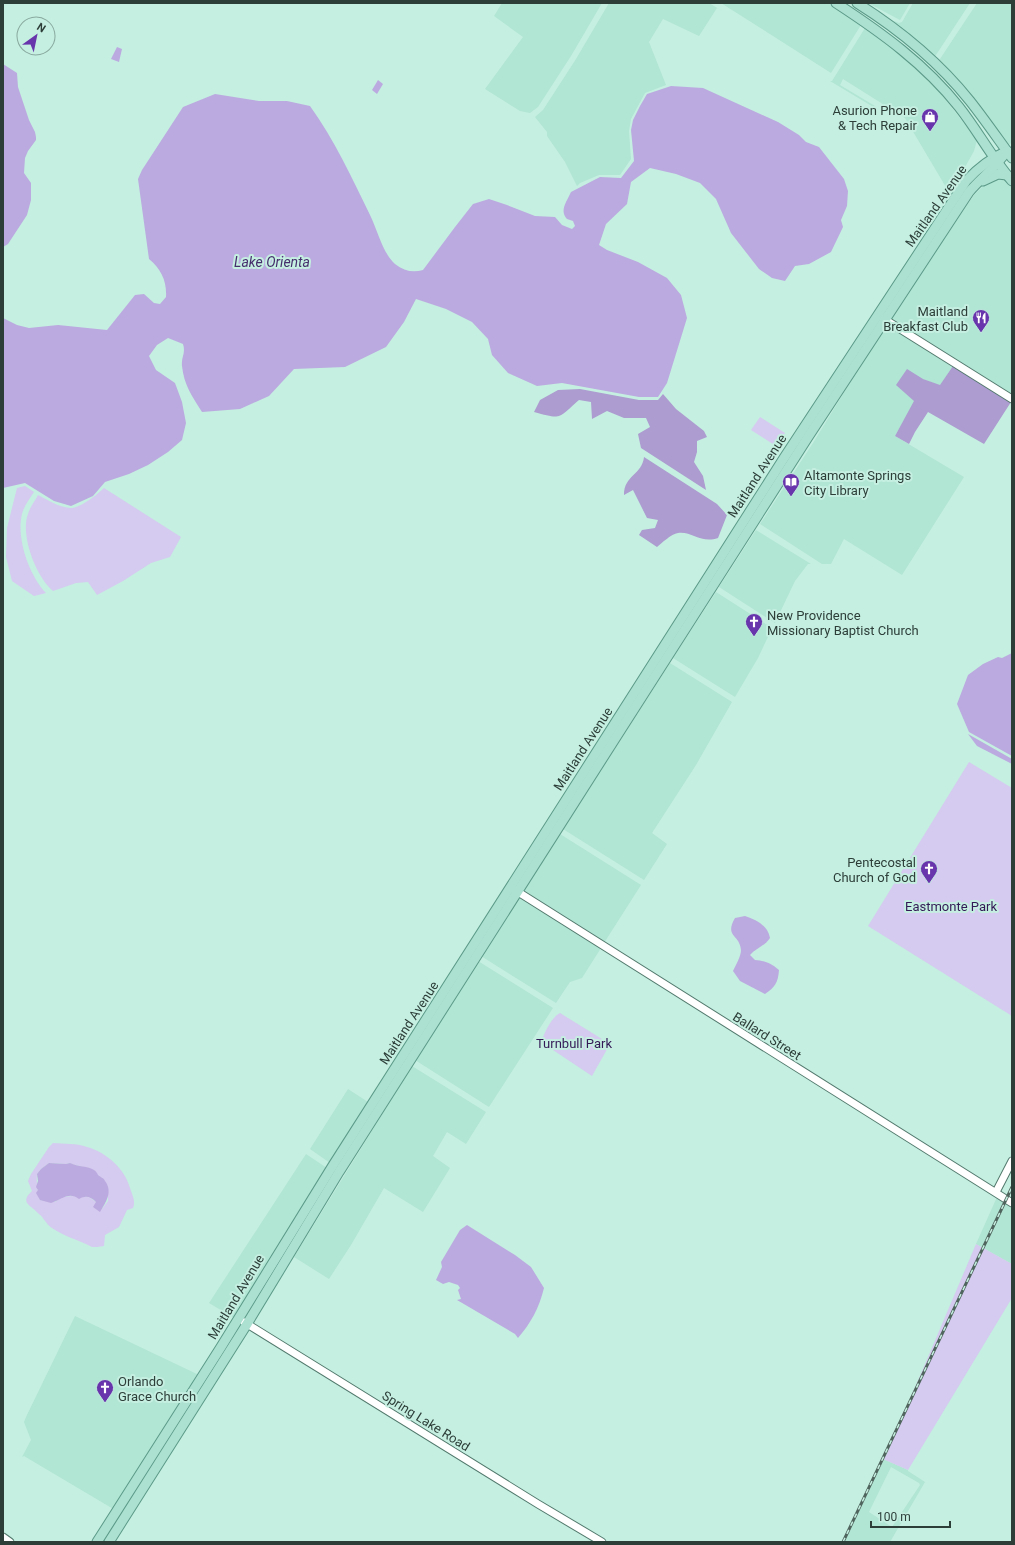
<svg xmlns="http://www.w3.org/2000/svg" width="1015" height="1545" viewBox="0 0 1015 1545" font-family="Roboto,sans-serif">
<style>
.built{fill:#b1e5d4;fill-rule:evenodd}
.green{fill:#d5caef;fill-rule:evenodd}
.forest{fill:#ac9ccf}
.water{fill:#bbaadf}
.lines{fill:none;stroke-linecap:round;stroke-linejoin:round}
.minor-casing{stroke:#52796d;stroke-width:9}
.major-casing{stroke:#5c9a88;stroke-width:11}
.minor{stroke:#fff;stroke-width:7}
.major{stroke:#ace0d1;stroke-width:9}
.rail-casing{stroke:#4f655e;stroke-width:3}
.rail{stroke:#c5efe1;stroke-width:1.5;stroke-dasharray:4.5;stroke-linecap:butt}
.labels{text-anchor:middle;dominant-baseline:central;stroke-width:4;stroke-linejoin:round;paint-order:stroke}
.poi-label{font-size:13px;fill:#2d3e39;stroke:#c5efe1;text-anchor:end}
.street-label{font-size:13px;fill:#2d3e39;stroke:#c5efe1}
.park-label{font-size:13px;fill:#331956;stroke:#c5efe1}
.water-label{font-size:14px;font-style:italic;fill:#462e6d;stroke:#c5efe1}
</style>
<rect width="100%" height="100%" fill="#c5efe1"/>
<!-- built -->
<g class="built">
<path d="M 502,3 L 602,3 L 571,56 L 538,107 L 530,113 L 520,111 L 485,89 L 523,37 L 494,16 Z"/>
<path d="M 609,3 L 709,3 L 724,12 L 717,8 L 699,36 L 663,19 L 649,42 L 666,85 L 645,93 L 631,119 L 629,131 L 631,159 L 620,175 L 599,175 L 580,183 L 577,186 L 565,162 L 547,136 L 547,132 L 535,117 L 543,110 L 576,59 Z"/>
<path d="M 721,3 L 828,3 L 861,25 L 831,73 Z"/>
<path d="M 868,3 L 910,3 L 900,20 Z"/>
<path d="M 913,3 L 970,3 L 934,58 L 898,27 L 894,21 L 899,23 L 902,22 Z"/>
<path d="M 977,3 L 1012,3 L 1012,142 L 1008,146 L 938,62 Z"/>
<path d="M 865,28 L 904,56 L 938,90 L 977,140 L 974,151 L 950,194 L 905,118 L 843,79 L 840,85 L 875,106 L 875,108 L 830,81 L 832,81 Z"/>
<path d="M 1005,177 L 1012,186 L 1012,395 L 890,319 L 974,195 L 987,182 Z"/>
<path d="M 886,324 L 953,366 L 940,386 L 923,379 L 915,401 L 895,436 L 964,477 L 902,575 L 844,539 L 831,564 L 822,564 L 760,524 L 813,443 Z"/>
<path d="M 756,530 L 811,564 L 808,564 L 795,581 L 775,623 L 719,587 Z"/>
<path d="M 716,592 L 772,628 L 758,658 L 735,697 L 673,658 Z"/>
<path d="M 670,663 L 732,702 L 696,765 L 652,833 L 667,844 L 644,880 L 563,829 Z"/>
<path d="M 560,834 L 641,885 L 604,943 L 523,892 Z"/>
<path d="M 519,897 L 601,948 L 582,978 L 570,982 L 556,1003 L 481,956 Z"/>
<path d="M 478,961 L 553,1008 L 489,1107 L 415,1060 Z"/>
<path d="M 412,1066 L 486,1112 L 466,1144 L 447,1132 L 433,1156 L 450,1168 L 423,1212 L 384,1188 L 351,1245 L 329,1279 L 294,1257 Z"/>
<path d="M 348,1089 L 368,1102 L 330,1163 L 310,1149 Z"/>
<path d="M 306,1154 L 327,1168 L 234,1318 L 209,1303 Z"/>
<path d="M 997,1197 L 1012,1207 L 1012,1264 L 976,1244 Z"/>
<path d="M 75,1316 L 199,1375 L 115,1510 L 24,1456 L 22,1457 L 31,1440 L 24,1422 L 26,1417 Z"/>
<path d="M 883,1459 L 908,1470 L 908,1471 L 925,1482 L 890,1542 L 844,1542 ZM 891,1467 L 919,1483 L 920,1485 L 892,1527 L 869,1512 Z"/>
</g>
<!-- green -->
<g class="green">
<path d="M 760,417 L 785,433 L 776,446 L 751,430 Z"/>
<path d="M 25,486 L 34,492 C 30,498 24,506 22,514 C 16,538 29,575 46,593 L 34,596 L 12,581 L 6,557 L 7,528 L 17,488 Z"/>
<path d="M 104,488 L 181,537 L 170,557 L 151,563 L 123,581 L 97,595 L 88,582 L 76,583 L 53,591 C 36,577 20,535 28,514 C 30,507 35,501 38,495 C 48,500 58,507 70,508 C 79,509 97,495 104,488 Z"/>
<path d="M 969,762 L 1012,788 L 1012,1016 L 868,926 Z"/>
<path d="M 560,1013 L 610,1044 L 592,1076 L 544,1044 L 542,1040 C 545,1031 552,1017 560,1013 Z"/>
<path d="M 53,1143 C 64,1144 76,1143 87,1147 C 106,1152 125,1169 130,1188 C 132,1195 136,1201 133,1208 L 127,1210 L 119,1227 L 105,1235 L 104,1246 L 97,1247 L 92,1247 C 79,1240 63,1236 52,1228 C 46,1224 44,1218 39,1214 C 31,1205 19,1203 32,1191 L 28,1181 L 31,1174 L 49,1147 ZM 49,1163 L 66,1164 L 70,1163 C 75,1166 78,1165 83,1167 C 94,1171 101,1176 108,1187 L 108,1201 L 102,1209 L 95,1205 L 96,1202 L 89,1197 L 72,1196 L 62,1197 L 55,1202 L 40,1200 C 38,1190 36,1184 37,1174 L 41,1169 Z"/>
<path d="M 976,1244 L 1012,1264 L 1012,1298 L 908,1470 L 883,1459 L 884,1455 L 886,1456 Z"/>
</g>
<!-- forest -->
<g class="forest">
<path d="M 953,366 L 1011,402 L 984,444 L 928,412 L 915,432 L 909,444 L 895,436 L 914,401 L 896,385 L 907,369 L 923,379 L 940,385 Z"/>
<path d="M 580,389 L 639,400 L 658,400 L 663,394 L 676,409 L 704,431 L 707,437 L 697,441 L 697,452 L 694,462 L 703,476 L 706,490 L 641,448 L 638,434 L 650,427 L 646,418 L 624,418 L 607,411 L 592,419 L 591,402 L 579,400 C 558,418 563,420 534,412 L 540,400 L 558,390 Z"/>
<path d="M 644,457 L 717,504 L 727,515 L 718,538 C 701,544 692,531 678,533 C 671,534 662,543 657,547 L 639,535 L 642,530 L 655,528 L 658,520 L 647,518 L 633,490 L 624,495 C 624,475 642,475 644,457 Z"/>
</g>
<!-- water -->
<g class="water">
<path d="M 117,47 L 122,49 L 119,62 L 111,59 Z"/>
<path d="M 3,64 L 17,73 L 18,87 L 29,120 L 35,132 L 36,137 L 36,140 L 28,151 L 25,158 L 24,173 L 31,183 L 31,200 L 27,215 L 8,244 L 3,247 Z"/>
<path d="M 378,80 L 383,84 L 377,94 L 372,90 Z"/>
<path d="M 671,86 L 703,88 L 778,122 L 799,135 L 806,142 L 819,147 L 844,179 L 848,191 L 847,206 L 841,220 L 843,227 L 831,252 L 809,264 L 795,266 L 785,281 L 772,278 L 759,269 L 731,233 L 716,199 L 700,183 L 676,174 L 650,168 L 631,182 L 627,204 L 606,224 L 599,245 L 607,250 L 638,262 L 667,278 L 681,295 L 687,318 L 667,383 L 658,397 L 639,397 L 562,383 L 537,386 L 508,373 L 492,355 L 488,339 L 472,322 L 446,309 L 416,299 L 404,322 L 386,347 L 345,367 L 294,369 L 269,396 L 240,409 L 202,412 C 192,396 184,385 182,366 C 181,357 186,354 183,344 L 168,338 L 157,345 L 149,356 L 156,370 L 175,383 L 182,402 L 186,423 L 182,440 L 168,452 L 148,465 L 129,474 L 105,482 L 93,496 L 71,506 L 54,501 L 25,483 L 3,488 L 3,318 L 17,325 L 29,328 L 58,325 L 107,330 L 135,295 L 144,294 L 154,303 L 160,304 L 166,297 C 167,281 161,269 149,259 L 138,179 L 142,170 L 183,107 L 215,94 L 259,101 L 287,101 L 310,106 C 334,139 352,178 370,215 C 378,231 382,252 395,264 C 404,271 413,273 423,270 L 455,227 L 473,204 L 489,199 L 507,205 L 535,216 L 555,217 L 562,225 L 572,229 L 575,226 L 573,221 L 567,219 C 559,211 567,201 571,192 L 600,177 L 621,178 L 634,161 L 631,130 L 633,120 L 640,106 L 647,94 Z"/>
<path d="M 1012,653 L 1012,756 L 969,732 L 957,704 L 968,675 L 983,664 L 998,657 L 1002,658 Z"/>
<path d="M 968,734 L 1012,759 L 1012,764 L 977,746 Z"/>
<path d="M 745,916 C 757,920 768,926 770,938 C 765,946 756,948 750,955 L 755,960 C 765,961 771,963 779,970 C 778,983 775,987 765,994 L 740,981 L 733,971 C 736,965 741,956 741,950 C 740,934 724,937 735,918 Z"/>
<path d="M 49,1163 L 66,1164 L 70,1163 C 78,1167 88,1166 94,1170 C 96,1171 97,1173 98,1175 C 100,1177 104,1178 105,1181 C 113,1192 106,1202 100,1212 L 93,1207 L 96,1202 C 91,1197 86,1195 79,1199 C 69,1191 61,1200 51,1203 L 40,1200 L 36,1193 L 38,1190 L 36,1187 L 38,1181 L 37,1174 L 41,1169 Z"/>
<path d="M 467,1225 L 515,1255 L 531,1267 L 544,1288 C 539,1308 531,1323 518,1338 L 515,1334 L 457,1300 L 461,1299 L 458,1290 L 460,1288 L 458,1285 L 449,1282 L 443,1284 L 436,1280 L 442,1267 L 441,1262 L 460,1230 Z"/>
</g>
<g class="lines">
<defs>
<g id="minor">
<path d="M 881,317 L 1012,399"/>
<path d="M 515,890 L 1012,1203"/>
<path d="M 996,1192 L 1012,1161"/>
<path d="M 244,1322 L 538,1504 L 602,1542"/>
<path d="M 3,1537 L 10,1542"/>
</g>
<g id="major">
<path d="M 836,3 C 882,33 925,64 959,107 C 978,131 992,158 1012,181"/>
<path d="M 857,3 C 900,30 938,61 970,101 C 985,120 998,139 1012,158"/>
<path d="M 983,181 L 998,174 L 1007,175"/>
<path d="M 97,1542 L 221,1347 L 332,1167 L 784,458 L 966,181 C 978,168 991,158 1007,151"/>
<path d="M 109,1542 L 247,1324 L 339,1172 L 618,734 L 808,437 L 969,192 C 981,178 996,167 1007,151"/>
</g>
</defs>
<!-- minor casing -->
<use href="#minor" class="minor-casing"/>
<!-- major casing -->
<use href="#major" class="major-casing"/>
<!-- minor -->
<use href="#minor" class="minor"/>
<!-- major -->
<use href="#major" class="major"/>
<defs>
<path id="rail" d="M 843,1542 L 1012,1187"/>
</defs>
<!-- rail casing -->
<use href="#rail" class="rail-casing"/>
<!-- rail -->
<use href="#rail" class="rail"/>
</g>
<!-- icons -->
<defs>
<symbol id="shop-pin" viewBox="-11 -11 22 30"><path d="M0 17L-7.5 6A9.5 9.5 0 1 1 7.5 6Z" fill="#6835ac" stroke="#c5efe1"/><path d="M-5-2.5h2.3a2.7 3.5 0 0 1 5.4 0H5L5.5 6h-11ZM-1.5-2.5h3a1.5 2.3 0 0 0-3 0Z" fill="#fff"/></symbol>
<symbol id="restaurant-pin" viewBox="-11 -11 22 30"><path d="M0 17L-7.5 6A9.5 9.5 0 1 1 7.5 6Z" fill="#6835ac" stroke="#c5efe1"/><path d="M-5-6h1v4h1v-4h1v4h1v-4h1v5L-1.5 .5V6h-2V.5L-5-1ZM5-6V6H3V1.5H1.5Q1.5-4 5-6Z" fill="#fff"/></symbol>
<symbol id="library-pin" viewBox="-11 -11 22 30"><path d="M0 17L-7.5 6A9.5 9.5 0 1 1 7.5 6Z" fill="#6835ac" stroke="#c5efe1"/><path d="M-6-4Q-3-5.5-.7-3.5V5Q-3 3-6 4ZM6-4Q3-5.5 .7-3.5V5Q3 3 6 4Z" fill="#fff"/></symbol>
<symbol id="church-pin" viewBox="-11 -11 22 30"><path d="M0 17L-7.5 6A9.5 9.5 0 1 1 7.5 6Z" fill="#6835ac" stroke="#c5efe1"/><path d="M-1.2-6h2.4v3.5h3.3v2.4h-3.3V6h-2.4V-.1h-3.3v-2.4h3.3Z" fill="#fff"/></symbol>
</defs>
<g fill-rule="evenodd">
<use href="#shop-pin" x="920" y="107" width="20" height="27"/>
<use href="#restaurant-pin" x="971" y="308" width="20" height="27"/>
<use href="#library-pin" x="781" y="472" width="20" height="27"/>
<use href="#church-pin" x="744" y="612" width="20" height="27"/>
<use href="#church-pin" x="919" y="859" width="20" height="27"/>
<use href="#church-pin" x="95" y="1378" width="20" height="27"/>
</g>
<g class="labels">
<!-- poi labels -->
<g class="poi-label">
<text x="917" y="110">Asurion Phone<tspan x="917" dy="15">&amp; Tech Repair</tspan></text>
<text x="968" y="311">Maitland<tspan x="968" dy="15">Breakfast Club</tspan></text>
<text x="804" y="475" text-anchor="start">Altamonte Springs<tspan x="804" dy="15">City Library</tspan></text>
<text x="767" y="615" text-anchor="start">New Providence<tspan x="767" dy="15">Missionary Baptist Church</tspan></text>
<text x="916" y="862">Pentecostal<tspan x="916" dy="15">Church of God</tspan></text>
<text x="118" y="1381" text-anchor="start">Orlando<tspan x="118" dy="15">Grace Church</tspan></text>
</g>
<!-- street labels -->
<g class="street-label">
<text transform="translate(936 206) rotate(-55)">Maitland Avenue</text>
<text transform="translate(757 476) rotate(-57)">Maitland Avenue</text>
<text transform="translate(583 749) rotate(-57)">Maitland Avenue</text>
<text transform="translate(409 1023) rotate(-57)">Maitland Avenue</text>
<text transform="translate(767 1036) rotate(32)">Ballard Street</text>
<text transform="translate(236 1297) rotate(-59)">Maitland Avenue</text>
<text transform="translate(426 1421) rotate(32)">Spring Lake Road</text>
</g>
<!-- park labels -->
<g class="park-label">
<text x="951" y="906">Eastmonte Park</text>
<text x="574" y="1043">Turnbull Park</text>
</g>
<!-- water labels -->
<g class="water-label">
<text x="272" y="262">Lake Orienta</text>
</g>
</g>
<!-- border -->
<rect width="1015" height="1545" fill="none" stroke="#2d3e39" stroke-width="8"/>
<!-- north arrow -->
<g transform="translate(36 36) rotate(33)"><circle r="19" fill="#c5efe1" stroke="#88a89e"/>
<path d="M0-3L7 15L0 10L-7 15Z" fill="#6835ac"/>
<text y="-6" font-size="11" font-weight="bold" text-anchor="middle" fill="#2d3e39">N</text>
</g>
<!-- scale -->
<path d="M871 1521v6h79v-6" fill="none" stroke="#2d3e39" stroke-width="2"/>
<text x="877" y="1521" font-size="12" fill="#2d3e39" stroke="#c5efe1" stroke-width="3" paint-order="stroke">100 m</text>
</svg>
